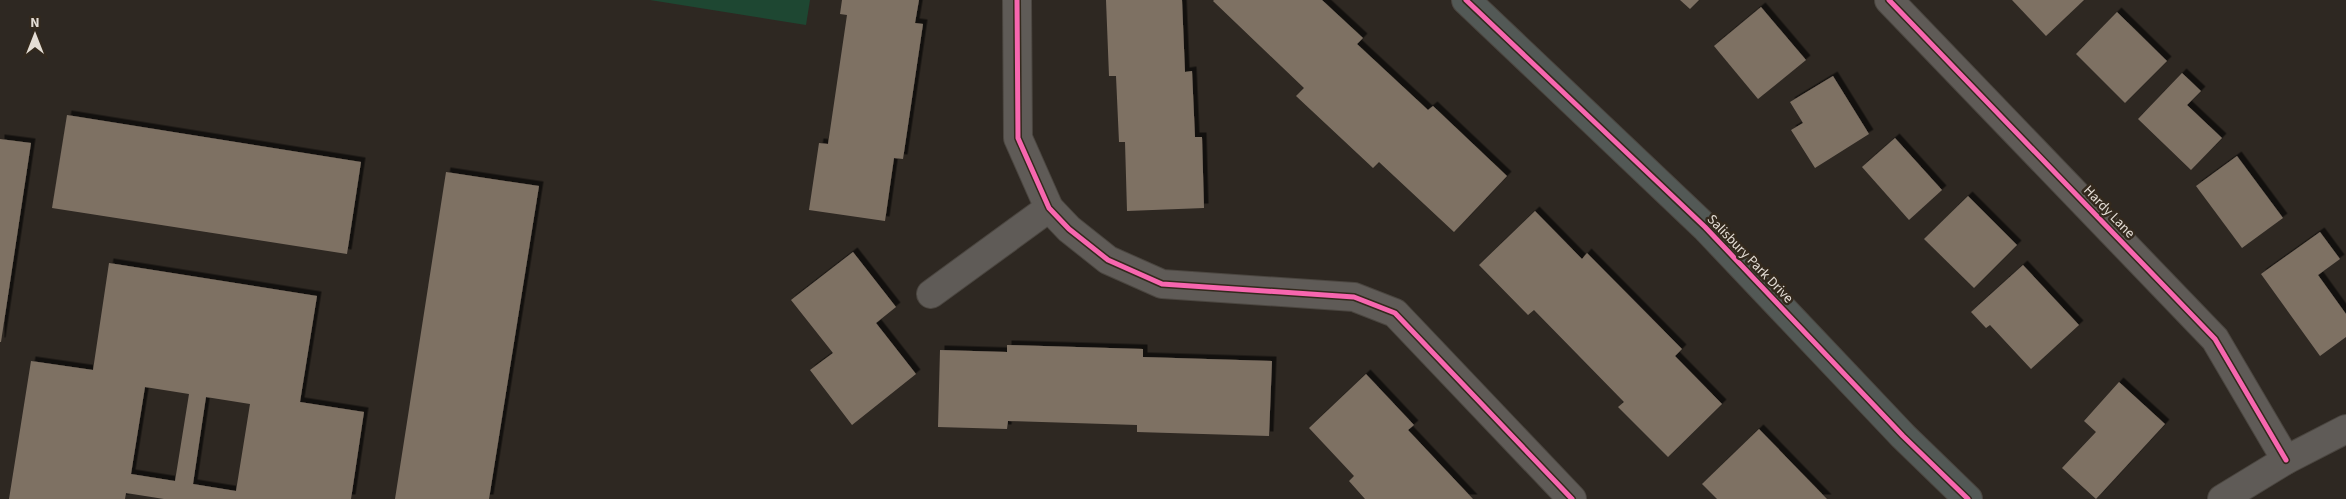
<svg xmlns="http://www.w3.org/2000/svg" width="2346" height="499" viewBox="0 0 2346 499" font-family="'Source Sans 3',sans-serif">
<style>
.green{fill:#1e4732}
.building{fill:#7e7164;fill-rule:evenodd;filter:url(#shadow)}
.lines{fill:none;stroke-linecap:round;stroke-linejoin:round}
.minor-casing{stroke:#4b4640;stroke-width:30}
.major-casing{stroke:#4b4640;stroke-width:30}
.minor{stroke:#5f5b57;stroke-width:28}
.major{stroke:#535956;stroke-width:28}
.cycleway-casing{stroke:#33291d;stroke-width:8}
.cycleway{stroke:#f766af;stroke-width:5}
.labels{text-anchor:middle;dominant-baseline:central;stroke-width:5;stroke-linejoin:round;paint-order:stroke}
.street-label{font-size:14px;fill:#e4ddd5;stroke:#33291d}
</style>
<defs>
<filter id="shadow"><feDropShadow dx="4.5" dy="-4.5" stdDeviation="0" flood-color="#0009"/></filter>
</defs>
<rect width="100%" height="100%" fill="#2e2822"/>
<!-- green -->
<path class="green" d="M 650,0 L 810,0 L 806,25 Z"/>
<!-- building -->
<g class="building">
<path d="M 842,0 L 919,0 L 915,23 L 923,24 L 903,159 L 894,158 L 885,221 L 809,210 L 819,143 L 828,144 L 847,15 L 840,14 Z"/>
<path d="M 1106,0 L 1182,0 L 1185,72 L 1192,71 L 1195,137 L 1202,137 L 1204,208 L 1127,211 L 1125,142 L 1119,142 L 1116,76 L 1109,76 Z"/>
<path d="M 1214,0 L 1322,0 L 1363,38 L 1357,44 L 1428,110 L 1433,106 L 1507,176 L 1454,232 L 1379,162 L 1373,168 L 1296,96 L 1304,88 L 1213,1 Z"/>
<path d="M 1680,0 L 1699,0 L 1690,9 Z"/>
<path d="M 2012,0 L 2084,0 L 2046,36 Z"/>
<path d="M 1761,7 L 1806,60 L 1758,99 L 1714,46 Z"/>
<path d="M 2117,12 L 2167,61 L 2125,103 L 2076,54 Z"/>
<path d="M 2182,73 L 2201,91 L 2187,105 L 2222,138 L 2191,170 L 2138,119 Z"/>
<path d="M 1833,76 L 1869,134 L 1815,168 L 1791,130 L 1803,123 L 1790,102 Z"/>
<path d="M 67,115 L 361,162 L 347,254 L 52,208 Z"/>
<path d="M 1895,138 L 1942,190 L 1909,220 L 1862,167 Z"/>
<path d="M 0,139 L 31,143 L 1,342 L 0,342 Z"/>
<path d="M 2237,156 L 2283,218 L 2242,248 L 2196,186 Z"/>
<path d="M 446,172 L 539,186 L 489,499 L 395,499 Z"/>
<path d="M 1968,196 L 2017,245 L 1974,288 L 1924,239 Z"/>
<path d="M 1535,211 L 1582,259 L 1587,253 L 1682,349 L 1675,356 L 1722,404 L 1668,457 L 1618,407 L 1624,402 L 1534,310 L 1528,315 L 1479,265 Z"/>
<path d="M 2320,232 L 2340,259 L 2318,275 L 2346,314 L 2346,337 L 2320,356 L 2261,274 Z"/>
<path d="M 853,252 L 896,307 L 876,323 L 916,374 L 852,425 L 810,370 L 833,353 L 791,300 Z"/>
<path d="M 109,263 L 317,296 L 300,402 L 364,412 L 351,499 L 164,499 L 126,493 L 125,499 L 9,499 L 31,361 L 93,370 ZM 145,387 L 189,394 L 175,481 L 131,474 ZM 206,397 L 250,404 L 236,491 L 193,484 Z"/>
<path d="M 2023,265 L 2079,325 L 2031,369 L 1990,325 L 1986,328 L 1971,312 Z"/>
<path d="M 1007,345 L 1143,349 L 1143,357 L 1272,361 L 1269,436 L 1137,432 L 1137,425 L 1008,421 L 1007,429 L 938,427 L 940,350 L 1007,352 Z"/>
<path d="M 1366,374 L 1414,425 L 1408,430 L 1473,499 L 1365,499 L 1349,481 L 1354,476 L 1309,428 Z"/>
<path d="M 2119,382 L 2165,424 L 2096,499 L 2062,468 L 2096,432 L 2084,421 Z"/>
<path d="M 1759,429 L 1827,499 L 1717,499 L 1702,484 Z"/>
</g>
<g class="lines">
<defs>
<g id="minor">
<path d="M 1017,0 L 1018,138 L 1049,208 L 1069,229 L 1108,260 L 1162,284 L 1354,297 L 1395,313 L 1572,499"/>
<path d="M 1889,0 L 2215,339 L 2286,460"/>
<path d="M 931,294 L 1049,208"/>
<path d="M 2222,499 L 2286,460 L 2346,429"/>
</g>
<path id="major" d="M 1466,0 L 1705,227 L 1903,436 L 1968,499"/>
</defs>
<!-- minor casing -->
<use href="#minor" class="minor-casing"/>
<!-- major casing -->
<use href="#major" class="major-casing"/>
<!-- minor -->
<use href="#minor" class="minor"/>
<!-- major -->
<use href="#major" class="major"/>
<defs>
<g id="cycleway">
<path d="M 1017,0 L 1018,138 L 1049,208 L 1069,229 L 1108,260 L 1162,284 L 1354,297 L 1395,313 L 1572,499"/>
<path d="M 1466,0 L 1705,227 L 1903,436 L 1968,499"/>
<path d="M 1889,0 L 2215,339 L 2286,460"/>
</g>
</defs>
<!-- cycleway casing -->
<use href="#cycleway" class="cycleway-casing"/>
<!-- cycleway -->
<use href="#cycleway" class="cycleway"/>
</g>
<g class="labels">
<!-- street labels -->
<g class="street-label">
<text transform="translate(2109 212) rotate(46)">Hardy Lane</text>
<text transform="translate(1750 259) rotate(46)">Salisbury Park Drive</text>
</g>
</g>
<!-- north arrow -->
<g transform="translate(35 35)" stroke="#33291d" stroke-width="4" paint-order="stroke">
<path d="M0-4L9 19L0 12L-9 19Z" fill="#e4ddd5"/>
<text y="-8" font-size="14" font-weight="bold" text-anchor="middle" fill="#e4ddd5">N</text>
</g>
</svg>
